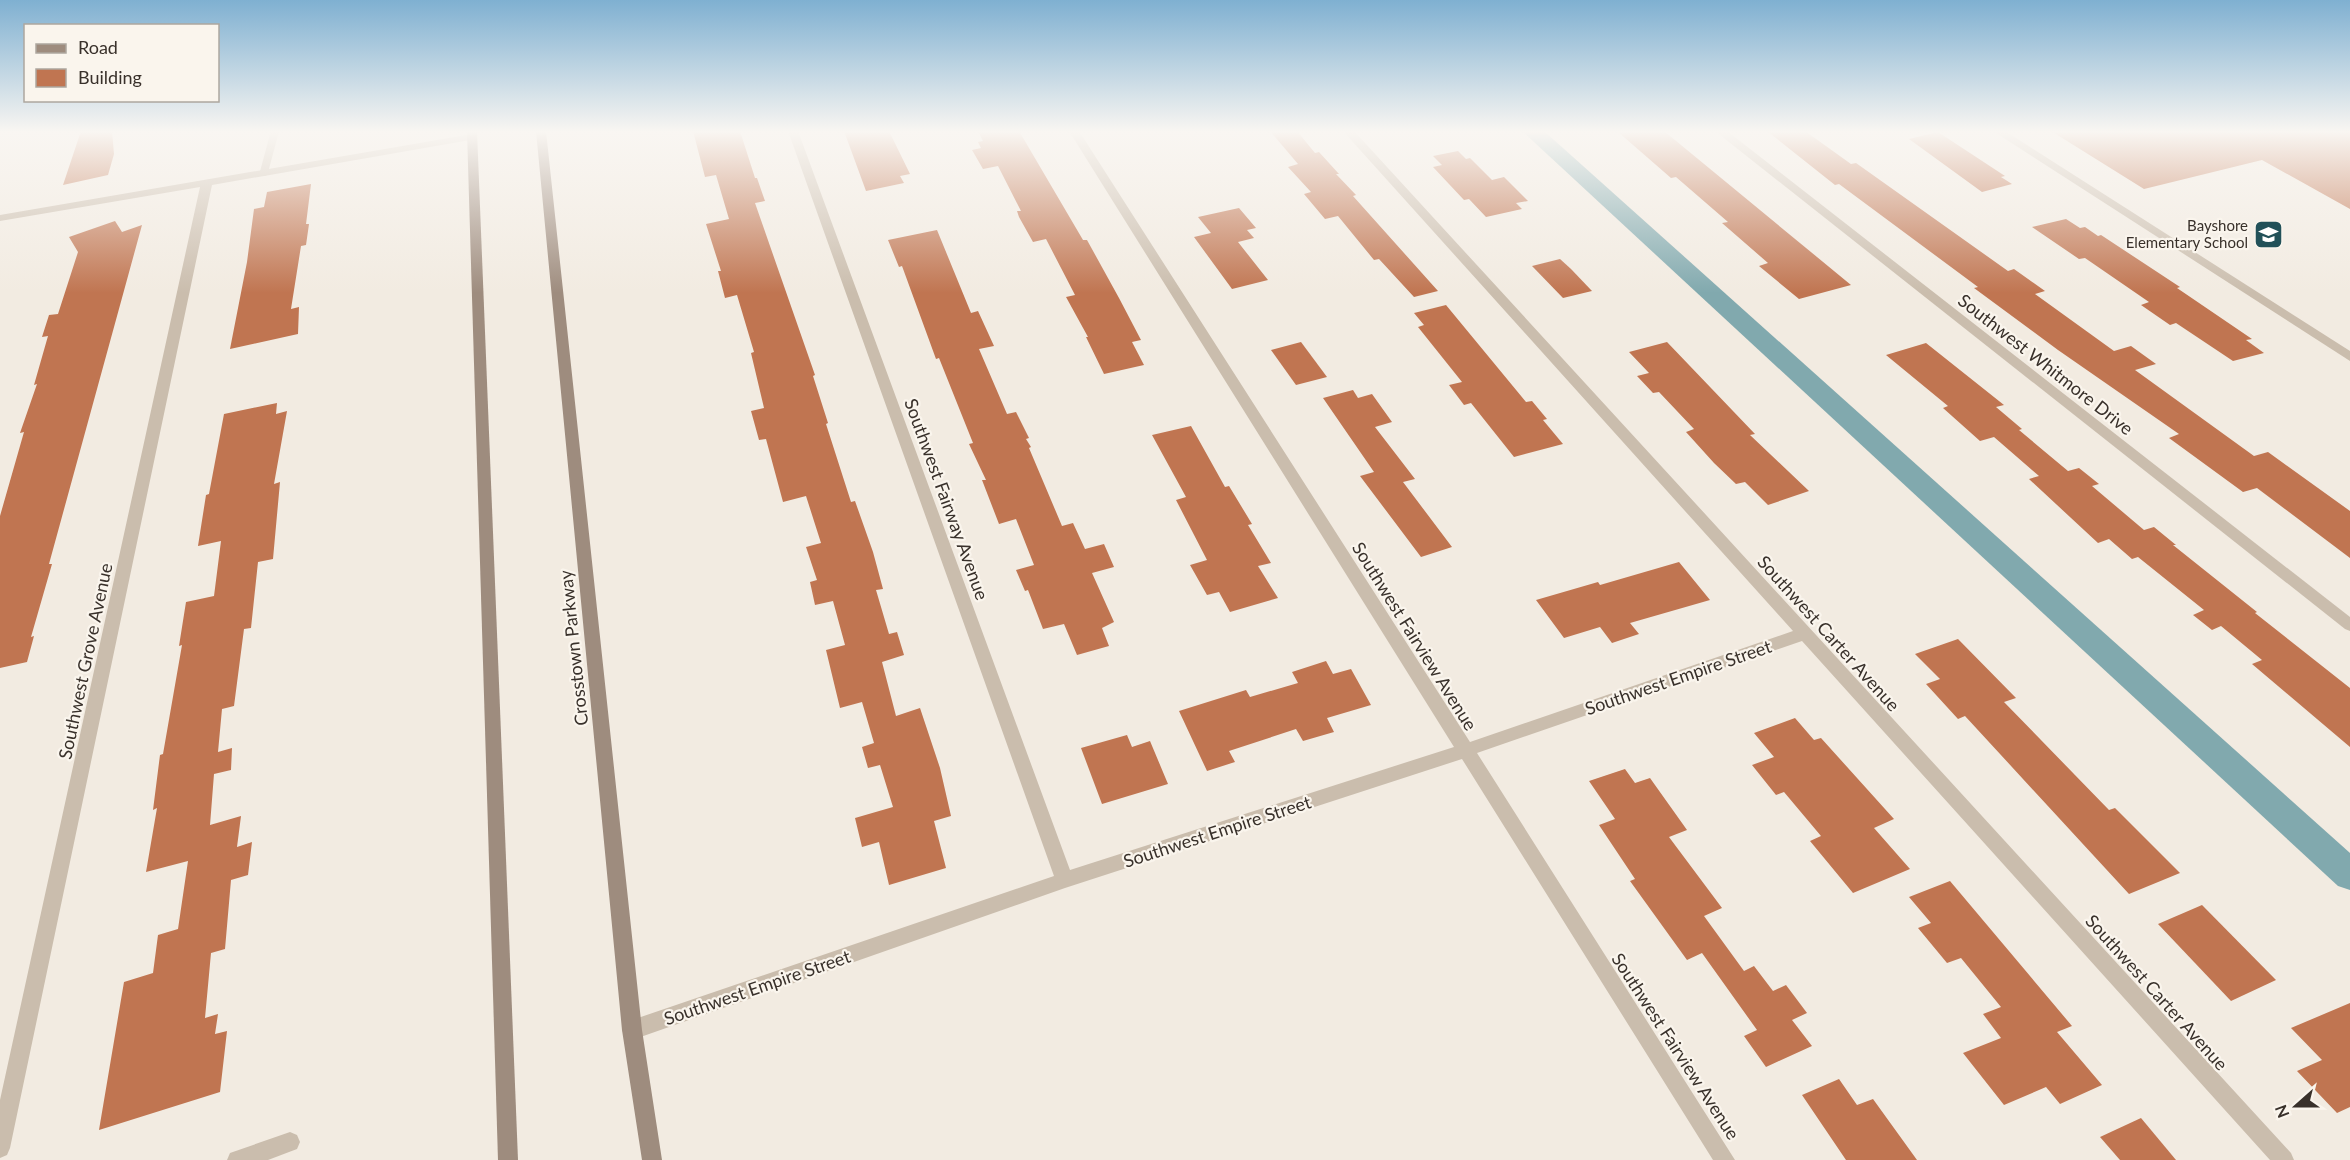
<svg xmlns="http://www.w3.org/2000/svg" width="2350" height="1160" viewBox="0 0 2350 1160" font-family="Lato,sans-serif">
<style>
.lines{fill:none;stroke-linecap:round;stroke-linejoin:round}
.canal{fill:#81a9ae;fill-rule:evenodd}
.building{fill:#c07551}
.lane{stroke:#cabdad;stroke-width:8}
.street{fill:#cabdad;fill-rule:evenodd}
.secondary{fill:#9e8c7e;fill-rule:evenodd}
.labels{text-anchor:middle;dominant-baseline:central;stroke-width:4.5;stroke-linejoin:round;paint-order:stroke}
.far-poi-label{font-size:15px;fill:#39312b;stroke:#faf5ed;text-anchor:end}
.street-label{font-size:18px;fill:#39312b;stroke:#faf5ed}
</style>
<rect width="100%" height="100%" fill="#f2ebe1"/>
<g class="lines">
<!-- canal -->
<path class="canal" d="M 1522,131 L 1544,131 L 2350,853 L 2350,890 L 2338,886 Z"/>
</g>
<!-- building -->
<g class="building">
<path d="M 81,131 L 112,131 L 114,154 L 108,175 L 63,185 Z"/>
<path d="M 693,131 L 740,131 L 755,178 L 757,178 L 765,201 L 755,203 L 815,375 L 813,376 L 828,423 L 826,424 L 851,502 L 855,501 L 873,552 L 883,589 L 876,590 L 889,634 L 897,632 L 904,655 L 882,662 L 896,716 L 920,708 L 940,768 L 951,816 L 934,821 L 946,868 L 889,885 L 879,842 L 862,847 L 855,818 L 893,807 L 880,765 L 868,768 L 862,747 L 874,743 L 862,702 L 840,708 L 826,650 L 845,645 L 833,601 L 815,605 L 810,582 L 817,580 L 806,547 L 821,543 L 806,496 L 783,502 L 766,439 L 759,440 L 751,411 L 764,408 L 751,353 L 754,352 L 737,295 L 725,298 L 718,271 L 721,271 L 706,224 L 729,219 L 716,175 L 705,177 Z"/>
<path d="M 844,131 L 889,131 L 910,174 L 900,176 L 904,183 L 866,191 Z"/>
<path d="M 978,131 L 1019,131 L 1083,240 L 1087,240 L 1119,298 L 1141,340 L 1132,342 L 1144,365 L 1104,374 L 1086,337 L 1088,337 L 1066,297 L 1075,295 L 1046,239 L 1033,242 L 1019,217 L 1017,211 L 1021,211 L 998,166 L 983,169 L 972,150 L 981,148 L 978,142 L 983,141 Z"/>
<path d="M 1270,131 L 1297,131 L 1315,153 L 1319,152 L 1339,174 L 1336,174 L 1356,195 L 1353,196 L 1438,291 L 1414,297 L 1379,259 L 1374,260 L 1338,216 L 1325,219 L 1304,194 L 1311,192 L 1288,167 L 1298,164 Z"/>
<path d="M 1617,131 L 1664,131 L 1851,285 L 1799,299 L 1759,266 L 1768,263 L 1722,223 L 1728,222 L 1676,177 L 1671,178 Z"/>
<path d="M 1767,131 L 1805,131 L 1851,164 L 1856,163 L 2008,271 L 2014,269 L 2045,291 L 2035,294 L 2114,351 L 2131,346 L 2156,364 L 2135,370 L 2254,456 L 2268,452 L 2350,511 L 2350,558 L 2257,488 L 2243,492 L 2169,438 L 2179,434 L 2058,350 L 1974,288 L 1978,287 L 1839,184 L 1835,185 Z"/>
<path d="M 2051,131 L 2350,131 L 2350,209 L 2262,160 L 2144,189 Z"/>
<path d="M 1938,132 L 2005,176 L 2001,177 L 2012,184 L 1982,192 L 1909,139 Z"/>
<path d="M 1458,151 L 1466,159 L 1470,158 L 1492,180 L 1504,177 L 1528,201 L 1516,203 L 1522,209 L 1486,217 L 1469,199 L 1464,200 L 1433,167 L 1442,165 L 1433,156 Z"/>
<path d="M 311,184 L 306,224 L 309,224 L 306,245 L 301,246 L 291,309 L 299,307 L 298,334 L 230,349 L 247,262 L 254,209 L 264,207 L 267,192 Z"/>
<path d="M 1239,208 L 1256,228 L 1247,230 L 1254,238 L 1238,242 L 1268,280 L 1232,289 L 1194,237 L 1211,233 L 1198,217 Z"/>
<path d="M 2066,219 L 2080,228 L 2085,227 L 2098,236 L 2101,235 L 2180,287 L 2177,288 L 2252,339 L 2246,340 L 2264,353 L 2233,361 L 2176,323 L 2170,325 L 2141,305 L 2149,302 L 2085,258 L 2079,259 L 2032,227 Z"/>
<path d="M 115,221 L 122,232 L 142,225 L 49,564 L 52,564 L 31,637 L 34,636 L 27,662 L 0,668 L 0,516 L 24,432 L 20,433 L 37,384 L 34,385 L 48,336 L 42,337 L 49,315 L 58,314 L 78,252 L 69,237 Z"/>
<path d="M 937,230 L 971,313 L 978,311 L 994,346 L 979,349 L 1007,414 L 1016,412 L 1029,438 L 1026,439 L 1031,447 L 1029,448 L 1062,526 L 1073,523 L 1085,549 L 1104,544 L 1114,567 L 1092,573 L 1114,622 L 1102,628 L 1109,646 L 1077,655 L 1064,624 L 1043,629 L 1028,590 L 1025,591 L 1016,570 L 1034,565 L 1016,519 L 999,524 L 982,480 L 986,480 L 969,444 L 973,443 L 939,358 L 936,359 L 902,266 L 899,267 L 888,240 Z"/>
<path d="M 1560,259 L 1571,269 L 1592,291 L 1563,298 L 1532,266 Z"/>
<path d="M 1446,305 L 1526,402 L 1532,401 L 1547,419 L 1543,420 L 1563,444 L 1514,457 L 1471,403 L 1464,405 L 1449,385 L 1462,382 L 1418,327 L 1424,325 L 1414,313 Z"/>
<path d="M 1301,342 L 1327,377 L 1296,385 L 1271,350 Z"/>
<path d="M 1667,342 L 1755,434 L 1750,435 L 1809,491 L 1768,505 L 1745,482 L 1736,484 L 1714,463 L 1686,432 L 1694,429 L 1659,392 L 1653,393 L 1637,376 L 1649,373 L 1629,352 Z"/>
<path d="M 1926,343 L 2004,405 L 1996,407 L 2022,429 L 2019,430 L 2068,471 L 2079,468 L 2099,484 L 2092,486 L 2144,530 L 2154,527 L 2176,545 L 2173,545 L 2257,612 L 2255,613 L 2350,688 L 2350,747 L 2252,664 L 2262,660 L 2221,626 L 2212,630 L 2193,615 L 2204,610 L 2138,557 L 2132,559 L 2109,539 L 2098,543 L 2029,479 L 2039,476 L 1994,437 L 1980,441 L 1943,408 L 1948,406 L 1886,355 Z"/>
<path d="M 1353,390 L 1358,398 L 1372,394 L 1392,422 L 1375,427 L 1415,479 L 1403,482 L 1452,547 L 1421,557 L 1360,476 L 1374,472 L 1323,398 Z"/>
<path d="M 277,403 L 276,414 L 287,411 L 274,484 L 280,482 L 273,559 L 258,562 L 251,628 L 244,629 L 234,706 L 222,709 L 218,752 L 232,748 L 231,770 L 214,774 L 210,825 L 241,816 L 237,847 L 252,842 L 248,875 L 231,880 L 225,949 L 211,953 L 205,1018 L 218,1014 L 215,1034 L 227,1031 L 220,1092 L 99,1130 L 124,982 L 153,973 L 158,935 L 178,929 L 188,861 L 146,872 L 157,808 L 153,810 L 160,755 L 163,754 L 182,645 L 179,646 L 186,602 L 214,596 L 221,541 L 198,546 L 206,495 L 209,494 L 224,414 Z"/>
<path d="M 1191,426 L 1225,487 L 1229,486 L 1252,524 L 1248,525 L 1271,563 L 1258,566 L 1278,598 L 1230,612 L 1219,592 L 1207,595 L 1190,565 L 1207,560 L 1176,500 L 1186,497 L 1152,435 Z"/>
<path d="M 1679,562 L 1710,600 L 1630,623 L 1639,634 L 1612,643 L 1600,627 L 1564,638 L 1536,600 L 1598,582 L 1600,585 Z"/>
<path d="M 1958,639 L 2016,698 L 2004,702 L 2109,810 L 2115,808 L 2180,873 L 2129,894 L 1965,716 L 1958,719 L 1926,684 L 1940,679 L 1915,654 Z"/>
<path d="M 1326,661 L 1333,674 L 1351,669 L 1371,705 L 1327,718 L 1334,732 L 1303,741 L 1296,729 L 1229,751 L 1235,762 L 1207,771 L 1179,711 L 1246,690 L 1250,697 L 1298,683 L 1292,672 Z"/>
<path d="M 1795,718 L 1814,740 L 1821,738 L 1894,819 L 1874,828 L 1910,869 L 1853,893 L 1810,841 L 1821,836 L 1784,792 L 1776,795 L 1752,765 L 1774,757 L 1754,733 Z"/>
<path d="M 1127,735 L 1132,747 L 1150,741 L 1168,784 L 1102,804 L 1081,748 Z"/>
<path d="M 1625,769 L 1635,783 L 1650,778 L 1687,830 L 1669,837 L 1722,908 L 1704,916 L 1744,971 L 1754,966 L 1773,991 L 1786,985 L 1807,1013 L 1792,1020 L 1812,1046 L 1766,1067 L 1744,1036 L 1757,1030 L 1702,953 L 1687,960 L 1630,881 L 1635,879 L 1599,825 L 1615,819 L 1589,781 Z"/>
<path d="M 1950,881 L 2072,1026 L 2057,1032 L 2102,1085 L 2060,1104 L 2046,1087 L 2004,1105 L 1963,1053 L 2001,1038 L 1983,1014 L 2001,1007 L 1961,958 L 1947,963 L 1918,928 L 1931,923 L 1909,897 Z"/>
<path d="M 2202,905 L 2276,980 L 2231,1001 L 2158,924 Z"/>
<path d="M 2350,1003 L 2350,1107 L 2337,1113 L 2297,1071 L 2322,1060 L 2291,1028 Z"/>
<path d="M 1839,1079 L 1857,1105 L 1873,1099 L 1917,1160 L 1846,1160 L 1802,1095 Z"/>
<path d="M 2141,1118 L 2176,1160 L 2120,1160 L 2100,1137 Z"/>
</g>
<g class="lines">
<!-- lane -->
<path class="lane" d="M 264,172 L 275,131"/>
<!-- street -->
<g class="street">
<path d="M 788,131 L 798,131 L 1070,870 L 1454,747 L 1069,131 L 1079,131 L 1470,742 L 1793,631 L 1343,131 L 1354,131 L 2291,1153 L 2294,1160 L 2270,1160 L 1802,641 L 1477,753 L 1735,1160 L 1713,1160 L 1462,759 L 1065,888 L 632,1040 L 625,1037 L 622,1030 L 625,1023 L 632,1020 L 1054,876 Z"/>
<path d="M 1715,131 L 1727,131 L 2350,617 L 2350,631 L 2345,629 Z"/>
<path d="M 1993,131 L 2005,131 L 2350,351 L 2350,361 Z"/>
<path d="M 472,134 L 477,137 L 476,139 L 212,185 L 10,1148 L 7,1155 L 0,1158 L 0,1100 L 200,187 L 0,221 L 0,215 Z"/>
<path d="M 290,1132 L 297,1135 L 300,1142 L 297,1149 L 268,1160 L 227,1160 L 230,1153 Z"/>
</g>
<!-- secondary -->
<g class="secondary">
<path d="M 467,131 L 477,131 L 518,1160 L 498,1160 Z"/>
<path d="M 536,131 L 546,131 L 642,1030 L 662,1160 L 642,1160 L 622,1030 Z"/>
</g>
</g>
<!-- sky -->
<linearGradient id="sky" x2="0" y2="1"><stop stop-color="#7fb0d1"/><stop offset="0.45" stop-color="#f9f6f2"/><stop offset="1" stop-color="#f9f6f2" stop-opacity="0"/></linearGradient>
<rect width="2350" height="293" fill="url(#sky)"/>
<!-- icons -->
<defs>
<symbol id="school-square" viewBox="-11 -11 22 22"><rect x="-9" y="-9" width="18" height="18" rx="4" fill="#225159" stroke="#faf5ed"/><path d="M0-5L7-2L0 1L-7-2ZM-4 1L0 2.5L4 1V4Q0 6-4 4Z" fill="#fff"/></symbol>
</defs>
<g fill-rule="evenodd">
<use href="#school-square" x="2252" y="218" width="33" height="33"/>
</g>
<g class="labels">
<!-- far-poi labels -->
<g class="far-poi-label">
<text x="2248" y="225">Bayshore<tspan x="2248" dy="17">Elementary School</tspan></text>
</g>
<!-- street labels -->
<g class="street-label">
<text transform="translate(2046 364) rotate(38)">Southwest Whitmore Drive</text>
<text transform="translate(947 499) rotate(70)">Southwest Fairway Avenue</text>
<text transform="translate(1829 633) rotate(48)">Southwest Carter Avenue</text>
<text transform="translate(1415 636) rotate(58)">Southwest Fairview Avenue</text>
<text transform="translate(573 648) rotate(-96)">Crosstown Parkway</text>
<text transform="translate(85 661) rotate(-78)">Southwest Grove Avenue</text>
<text transform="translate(1678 677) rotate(-19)">Southwest Empire Street</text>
<text transform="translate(1217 831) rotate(-18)">Southwest Empire Street</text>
<text transform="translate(757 987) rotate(-19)">Southwest Empire Street</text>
<text transform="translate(2157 992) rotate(48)">Southwest Carter Avenue</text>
<text transform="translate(1676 1046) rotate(57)">Southwest Fairview Avenue</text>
</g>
</g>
<!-- legend -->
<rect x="24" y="24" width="195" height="78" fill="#faf5ed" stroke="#ada79f" stroke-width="1.5"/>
<rect x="36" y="44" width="30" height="9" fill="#9e8c7e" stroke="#ada79f" stroke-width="1.5"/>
<text x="78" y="54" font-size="18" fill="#39312b">Road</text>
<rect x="36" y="69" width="30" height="18" fill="#c07551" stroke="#ada79f" stroke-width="1.5"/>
<text x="78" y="84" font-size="18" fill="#39312b">Building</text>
<!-- north arrow -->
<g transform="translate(2296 1106) rotate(249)" stroke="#faf5ed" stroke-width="4.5" paint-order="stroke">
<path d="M0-4.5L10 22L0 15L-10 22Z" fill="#39312b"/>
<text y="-9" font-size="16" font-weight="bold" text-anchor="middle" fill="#39312b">N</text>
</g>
</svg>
